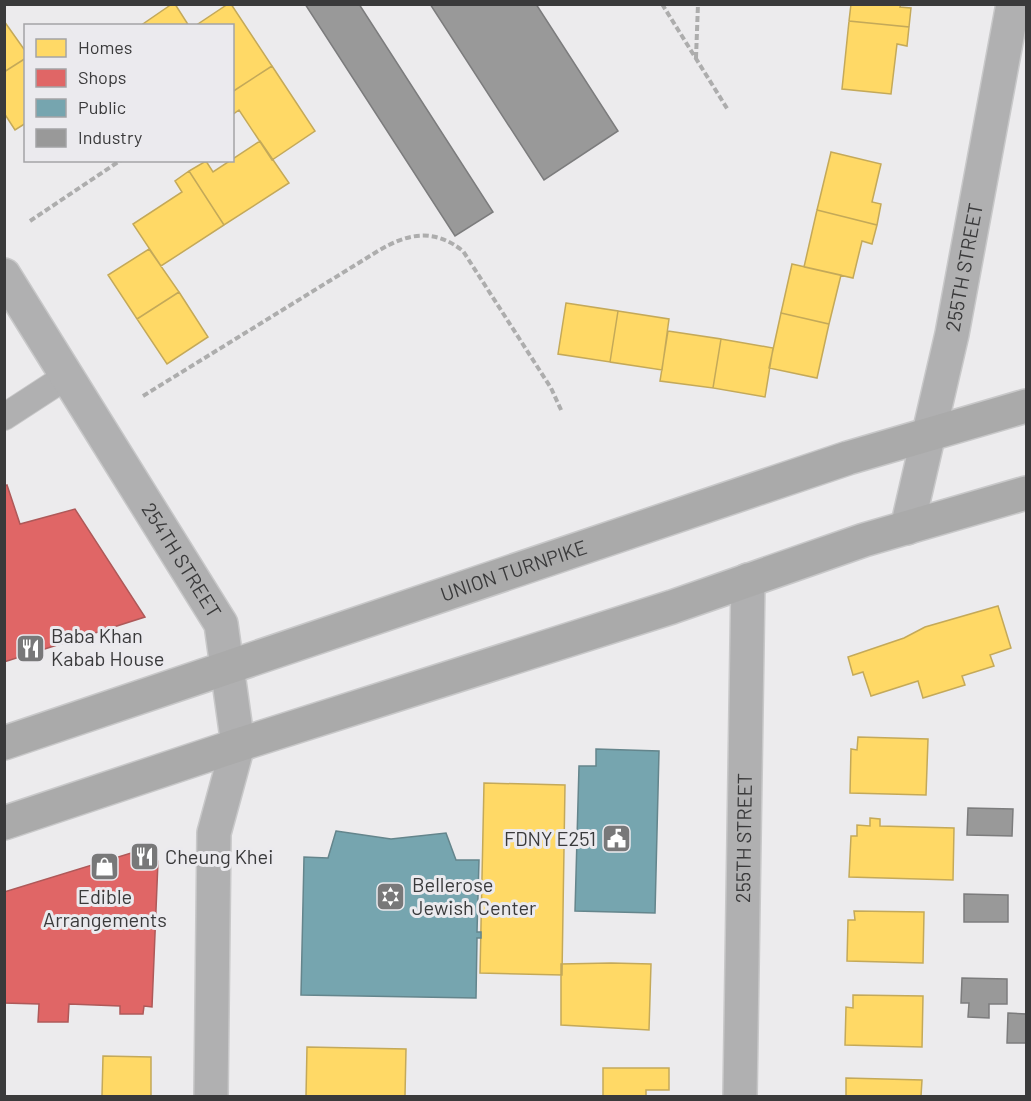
<svg xmlns="http://www.w3.org/2000/svg" width="1031" height="1101" font-family="Barlow,sans-serif">
<rect width="100%" height="100%" fill="#ecebed"/>
<path fill="#ffd966" stroke="#c4a959" stroke-width="1.5" d="M172 4H175L189 26H140Z
M228 4H231L272 66 232 92V26H195Z
M851 4H901L900 7 911 8 909 27 849 21Z
M4 21 26 52V58L4 72Z
M849 21 909 27 907 46 897 44 891 94 842 89Z
M26 58V123L15 130 4 113V72Z
M272 66 315 131 272 160 239 110 232 115V92Z
M260 141 289 183 224 225 189 171 206 161 213 172Z
M831 152 881 164 872 202 881 204 877 225 817 210Z
M189 171 224 225 161 266 133 224 182 192 175 181Z
M817 210 877 225 872 244 862 241 853 278 804 267Z
M149 249 179 292 137 319 108 275Z
M792 264 841 275 829 324 781 313Z
M179 292 208 337 167 364 137 319Z
M566 303 618 311 610 362 558 354Z
M618 311 669 319 662 370 610 362Z
M781 313 829 324 817 378 769 368Z
M668 331 721 339 713 388 660 381Z
M721 339 773 348 765 397 713 388Z
M998 606 1011 648 990 655 994 666 962 676 965 685 923 698 918 681 871 696 863 672 853 675 848 657 904 638 925 627Z
M858 737 928 739 926 795 850 793 851 749 857 750Z
M484 783 565 785 562 975 480 973Z
M870 818 880 819V826L954 828 953 880 849 877 851 836H857V825L870 826Z
M854 911 924 912 923 963 847 961 848 920H855Z
M611 963 651 964 649 1030 561 1025V964Z
M853 995 923 996 922 1047 845 1045 846 1007 853 1008Z
M307 1047 406 1049 405 1096H306Z
M103 1056 151 1057V1096H102Z
M603 1068H669V1090H646V1096H603Z
M846 1078 922 1080 921 1096H846Z"/>
<path fill="#e06666" stroke="#ae5959" stroke-width="1.5" d="M7 485 20 524 75 509 145 617 4 662V486Z
M144 849 158 861 152 1007 144 1006 143 1014H120V1006L69 1004 68 1022H38L39 1004 4 1003V892Z"/>
<path fill="#76a5af" stroke="#64858c" stroke-width="1.5" d="M596 749 659 751 655 913 575 911 579 766H596Z
M336 831 391 839 446 833 456 860H479L477 932H481V938H477L476 998 301 995 304 857 328 858Z"/>
<path fill="#999" stroke="#7c7c7d" stroke-width="1.5" d="M305 4H359L493 212 455 236Z
M430 4H536L618 131 544 180Z
M968 808 1013 809 1012 836 967 835Z
M964 894 1008 895V922H964Z
M962 978 1007 979V1004H989V1018L968 1017 969 1003H961Z
M1008 1013 1026 1014V1043H1007Z"/>
<g fill="none" stroke-linecap="round" stroke-linejoin="round">
<defs>
<path id="service" d="M4 417 67 376"/>
<g id="minor">
<path id="s1" d="M4 275 221 624 238 745 214 833 211 1096"/>
<path id="s2" d="M907 528 952 334 1013 4"/>
<path id="s3" d="M740 1096 748 580"/>
</g>
<g id="primary">
<path id="s4" d="M4 743 848 458 1026 406"/>
<path d="M4 823 238 745 672 607 864 540 1026 493"/>
</g>
</defs>
<use href="#service" stroke="#c8c8c9" stroke-width="28"/>
<use href="#minor" stroke="#c8c8c9" stroke-width="36"/>
<use href="#primary" stroke="#c8c8c9" stroke-width="36"/>
<path stroke="#adadad" stroke-width="4" stroke-dasharray="6 3" stroke-linecap="butt" d="M662 4 728 110
M696 58 698 4
M30 221 121 160
M143 396 378 251C408 233 434 228 463 251L551 388 562 412"/>
<use href="#service" stroke="#b0b0b1" stroke-width="26"/>
<use href="#minor" stroke="#b0b0b1" stroke-width="33"/>
<use href="#primary" stroke="#aaa" stroke-width="33"/>
</g>
<defs>
<symbol id="restaurant-square" viewBox="-11 -11 22 22"><rect x="-9" y="-9" width="18" height="18" rx="4" fill="#787879" stroke="#ebeaee"/><path d="M-5-6h1v4h1v-4h1v4h1v-4h1v5L-1.5 .5V6h-2V.5L-5-1ZM5-6V6H3V1.5H1.5Q1.5-4 5-6Z" fill="#fff"/></symbol>
<symbol id="civic-square" viewBox="-11 -11 22 22"><rect x="-9" y="-9" width="18" height="18" rx="4" fill="#787879" stroke="#ebeaee"/><path d="M-.6-6.5H3V-4.5H.6V-3L4-1V1h2V6H-6V1h2V-1L-.6-3ZM-1.2 2.5V6h2.4V2.5Z" fill="#fff"/></symbol>
<symbol id="shop-square" viewBox="-11 -11 22 22"><rect x="-9" y="-9" width="18" height="18" rx="4" fill="#787879" stroke="#ebeaee"/><path d="M-5-2.5h2.3a2.7 3.5 0 0 1 5.4 0H5L5.5 6h-11ZM-1.5-2.5h3a1.5 2.3 0 0 0-3 0Z" fill="#fff"/></symbol>
<symbol id="synagogue-square" viewBox="-11 -11 22 22"><rect x="-9" y="-9" width="18" height="18" rx="4" fill="#787879" stroke="#ebeaee"/><path d="M0-6.5L5.6 3.2H-5.6ZM0 6.5L5.6-3.2H-5.6Z" fill="#fff"/></symbol>
</defs>
<g fill-rule="evenodd">
<use href="#restaurant-square" x="14" y="632" width="33" height="33"/>
<use href="#civic-square" x="600" y="822" width="33" height="33"/>
<use href="#restaurant-square" x="128" y="840" width="33" height="33"/>
<use href="#shop-square" x="88" y="850" width="33" height="33"/>
<use href="#synagogue-square" x="374" y="880" width="33" height="33"/>
</g>
<g text-anchor="middle" stroke-width="6" stroke-linejoin="round" paint-order="stroke">
<g font-size="20" fill="#3a3a3b" stroke="#ebeaee">
<text dy="7" stroke="none"><textPath href="#s2" startOffset="267">255TH STREET</textPath></text>
<text dy="7" stroke="none"><textPath href="#s1" startOffset="336">254TH STREET</textPath></text>
<text dy="7" stroke="none"><textPath href="#s4" startOffset="538">UNION TURNPIKE</textPath></text>
<text dy="7" stroke="none"><textPath href="#s3" startOffset="258">255TH STREET</textPath></text>
</g>
<g font-size="20" fill="#3a3a3b" stroke="#ebeaee" text-anchor="start">
<text x="51" y="643">Baba Khan<tspan x="51" dy="23">Kabab House</tspan></text>
<text x="596" y="846" text-anchor="end">FDNY E251</text>
<text x="165" y="864">Cheung Khei</text>
<text x="412" y="892">Bellerose<tspan x="412" dy="23">Jewish Center</tspan></text>
<text x="105" y="904" text-anchor="middle">Edible<tspan x="105" dy="23">Arrangements</tspan></text>
</g>
</g>
<rect width="1031" height="1101" fill="none" stroke="#3a3a3b" stroke-width="12"/>
<rect x="24" y="24" width="210" height="138" fill="#ebeaee" stroke="#a4a4a6" stroke-width="1.5"/>
<rect x="36" y="39" width="30" height="18" fill="#ffd966" stroke="#a4a4a6" stroke-width="1.5"/>
<text x="78" y="54" font-size="18" fill="#3a3a3b">Homes</text>
<rect x="36" y="69" width="30" height="18" fill="#e06666" stroke="#a4a4a6" stroke-width="1.5"/>
<text x="78" y="84" font-size="18" fill="#3a3a3b">Shops</text>
<rect x="36" y="99" width="30" height="18" fill="#76a5af" stroke="#a4a4a6" stroke-width="1.5"/>
<text x="78" y="114" font-size="18" fill="#3a3a3b">Public</text>
<rect x="36" y="129" width="30" height="18" fill="#999999" stroke="#a4a4a6" stroke-width="1.5"/>
<text x="78" y="144" font-size="18" fill="#3a3a3b">Industry</text>
</svg>
